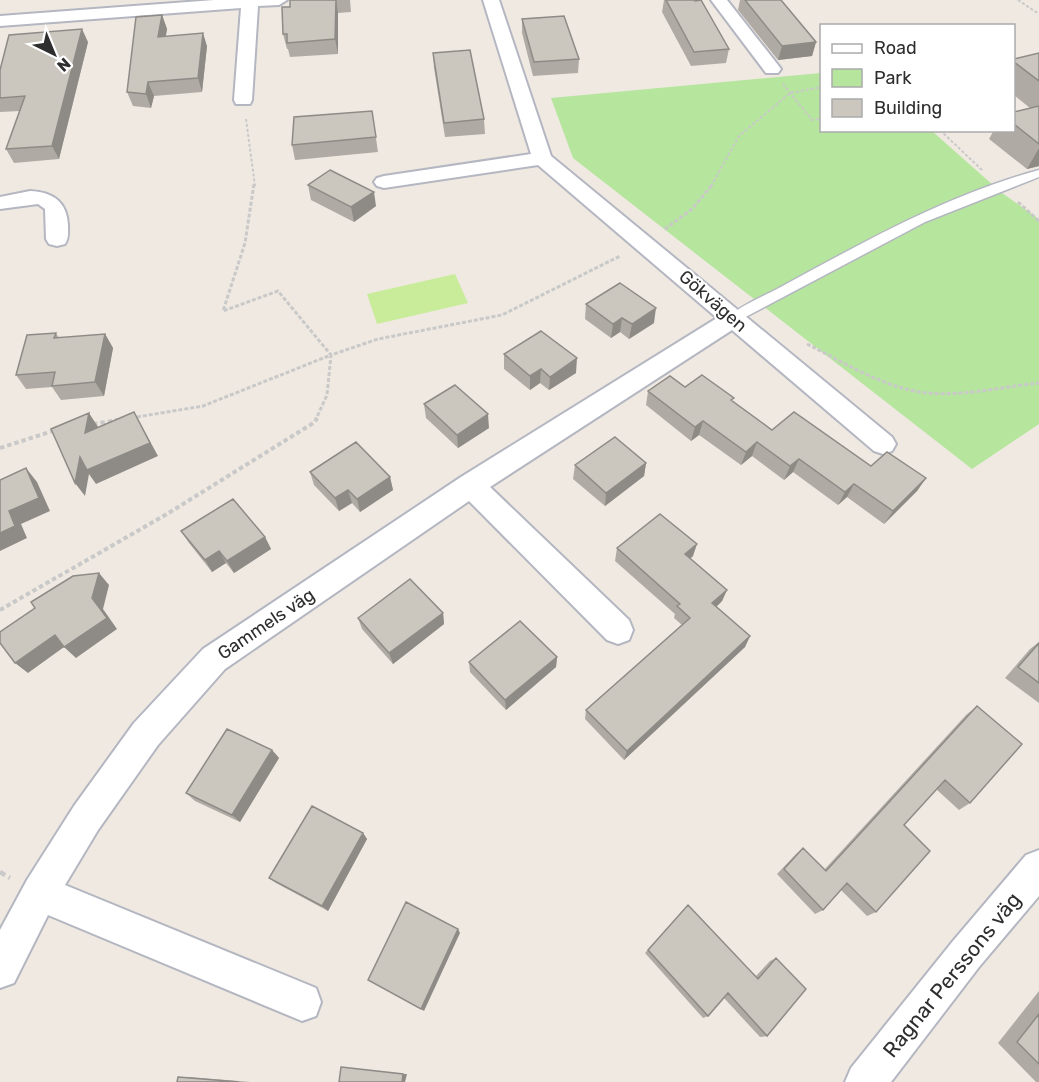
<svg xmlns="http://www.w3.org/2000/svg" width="1039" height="1082" font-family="Rubik,sans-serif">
<rect width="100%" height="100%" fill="#efe9e1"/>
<path fill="#b6e59e" d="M821 73 822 130 932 131 1002 193 1039 219V424L972 469 573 158 551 98Z"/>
<path fill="#c9ec9a" d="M455 274 468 303 377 324 367 294Z"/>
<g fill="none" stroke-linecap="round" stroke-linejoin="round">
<defs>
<path id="service" d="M1039 170V177L925 222 738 321 734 322 728 318C737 307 766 295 779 288 860 244 949 194 1039 170Z"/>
<path id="minor" d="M214 0H287L279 5 258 6 252 100 250 104H236L234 100 241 8 0 26V16Z
M483 0H499L551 156 892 437 896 444 892 451 883 454 874 451 732 330 490 487 629 620 633 630 629 640 618 644 607 640 469 501 225 669 158 745 98 830 65 885 316 988 321 1002 316 1016 302 1021 48 915 14 983 0 988V930L27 880 74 806 134 723 203 649 461 477 717 318 538 165 384 188 377 186 374 182 377 178 384 176 531 154Z
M711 0H727L778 65 781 69 778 73H766Z
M30 191C53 192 67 202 68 225 68 232 69 238 65 244L57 246 49 244 46 239 45 209 38 204 0 209V197Z
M1039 850V896L979 967 891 1082H845L851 1068 953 941 1026 855Z"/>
</defs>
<use href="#service" stroke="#b4b7c1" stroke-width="3"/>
<use href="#minor" stroke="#b4b7c1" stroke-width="4"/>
<path stroke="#c9c9c9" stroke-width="2" stroke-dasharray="3 2" stroke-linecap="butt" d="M1018 0 1039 14
M783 84 812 120 822 119
M246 119 255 186
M940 130 983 171
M711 186 739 136 790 93 822 87"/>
<path stroke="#c9c9c9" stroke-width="3" stroke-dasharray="4 2" stroke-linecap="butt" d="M254 184 245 243 223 311 278 291 331 355 378 339 502 315 620 256
M1018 202 1039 221
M665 229 692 209 713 184
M807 344C841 361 876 383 914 391 954 399 999 387 1039 383
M131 418 203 406 331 355 327 395 316 419"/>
<path stroke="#c9c9c9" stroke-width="4" stroke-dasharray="4.5 3" stroke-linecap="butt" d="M131 418H134
M93 424 118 420
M0 448 56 430
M0 610 167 514 315 422 317 418"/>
<path stroke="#c9c9c9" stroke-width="4.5" stroke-dasharray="6 4" stroke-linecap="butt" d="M0 872 10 878"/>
<use href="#service" fill="#fff" fill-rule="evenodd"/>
<use href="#minor" fill="#fff" fill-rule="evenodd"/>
</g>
<path fill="#afaba4" d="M290 0H350L351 12 338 13V54L290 57 288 49H287L283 34 290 7Z
M664 0H694L729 49 726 63 691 66 662 12Z
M740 0H781L816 42 812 56 778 60 738 10Z
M162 15 167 29 166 36 207 46 202 92 154 96 151 108 133 106 127 92Z
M522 19 579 59 578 73 533 76 522 33Z
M88 42 59 159 14 163 6 149 20 111 0 112V70Z
M433 53 484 119 485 134 445 137 434 68Z
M1039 53V166L1027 169 989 139 994 130H1014V112L1030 108 1014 95V59Z
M372 111 378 152 295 160 292 145Z
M308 185 376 206 354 222 311 200Z
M586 304 654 323 629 339 620 332 611 338 585 319Z
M56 333 59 338 105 334 113 348 104 396 61 400 52 387 26 389 16 375Z
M504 354 576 373 549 390 540 383 530 390 504 369Z
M685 387 733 402 772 430 871 466 926 478 917 491 884 524 847 497 838 505 793 472 784 480 752 456 741 465 699 435 691 441 646 405 648 391Z
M424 404 489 428 458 448 426 418Z
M646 463 644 476 605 506 573 479 575 465Z
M310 472 390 477 393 490 360 512 352 503 339 511 314 485Z
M181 531 265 537 271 549 234 573 226 563 212 572 189 543Z
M617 548 693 556 690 559 727 590 722 601 716 607 750 636 745 647 624 760 585 719 586 710 682 625 674 618 675 614 615 561Z
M443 613 444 624 393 664 362 629 358 618Z
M1039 642V703L1005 678 1030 649Z
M557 657 556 667 506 710 470 672 469 662Z
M977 706 970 803 959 810 936 789 904 825 876 912 867 916 841 890 823 910 815 914 777 874 796 854 803 848 824 870 966 715Z
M272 750 279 758 240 822 195 801 186 793Z
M363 833 367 839 328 911 276 883 269 878Z
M684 909 756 976 770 961 776 958 767 1036 760 1037 724 998 708 1016 703 1018 645 953Z
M1039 991V1082H1036L998 1043Z
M178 1077H189L251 1082H177Z"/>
<path fill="#8e8b86" d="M336 0 338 13V54L335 39Z
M162 15 167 29 163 50 158 37Z
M82 29 88 42 59 159 52 146Z
M203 33 207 46 202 92 198 78Z
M816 42 812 56 778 60 782 46Z
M148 82 154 96 151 108 146 94Z
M1039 148V166L1027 169Z
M374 192 376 206 354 222 351 207Z
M656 308 654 323 629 339 632 324Z
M622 318 620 332 611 338 613 324Z
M105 334 113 348 104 396 95 382Z
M577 358 576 373 549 390 550 377Z
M541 369 540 383 530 390V376Z
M134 412 158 456 96 484 89 474 85 496 75 483 80 457Z
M89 413 98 427 94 447 85 433Z
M488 414 489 428 458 448 457 435Z
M703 421 699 435 691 441 695 427Z
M757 442 752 456 741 465 746 452Z
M799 459 793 472 784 480 790 466Z
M646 463 644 476 605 506 606 493Z
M26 468 37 482 50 511 21 524 27 538 0 551V533Z
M390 477 393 490 360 512 357 499Z
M926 478 917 491 884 524 893 511Z
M854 484 847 497 838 505 845 492Z
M348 490 352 503 339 511 335 498Z
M265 537 271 549 234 573 227 561Z
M697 544 693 556 681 566 685 554Z
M219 551 226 563 212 572 205 560Z
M99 573 109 585 103 609 117 629 76 658 64 647 28 673 15 663 55 635 92 598Z
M727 590 722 601 708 615 712 603Z
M443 613 444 624 393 664 389 653Z
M750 636 745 647 624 760 627 751Z
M557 657 556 667 506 710 505 700Z
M272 750 279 758 240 822 232 815Z
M363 833 367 839 328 911 322 906Z
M458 929 460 933 424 1011 421 1009Z
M403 1074H407L405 1082H402Z"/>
<path fill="#cbc7bf" stroke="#8e8b86" stroke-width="1.5" d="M290 0H336L335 39 287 43V34H283L282 7H290Z
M666 0H694L695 1 701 0 729 49 694 52Z
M745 0H781L816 42 782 46Z
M162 15 158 37 203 33 198 78 148 82 146 94 127 92 136 17Z
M564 16 579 59 534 62 522 19Z
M82 29 52 146 6 149 25 96 0 98V70L9 35Z
M470 50 484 119 444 123 433 53Z
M1039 53V81L1014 62V59Z
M1039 106V144L1014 124V112Z
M372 111 376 137 292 145 294 117Z
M330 170 374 192 351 207 308 185Z
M620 283 656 308 632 324 622 318 613 324 586 304Z
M541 331 577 358 550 377 541 369 530 376 504 354Z
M56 333 54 338 105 334 95 382 52 386 55 372 16 375 27 335Z
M702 375 734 398 731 400 772 430 794 412 871 466 887 452 926 478 893 511 854 484 845 492 799 459 790 466 757 442 746 452 703 421 695 427 648 391 670 376 685 387Z
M455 385 488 414 457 435 424 404Z
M134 412 150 443 87 470 80 457 75 483 51 429 89 413 85 433Z
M615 437 646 463 606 493 575 465Z
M356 442 390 477 357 499 348 490 335 498 310 472Z
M26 468 39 498 9 511 15 526 0 533V480Z
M233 499 265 537 227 561 219 551 205 560 181 531Z
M660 514 697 544 685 554 727 590 712 603 750 636 627 751 586 710 690 618 677 606 680 604 617 548Z
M99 573 92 598 107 618 64 647 55 635 15 663 0 643V632L35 608 31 602 73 576Z
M410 579 443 613 389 653 358 618Z
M520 621 557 657 505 700 469 662Z
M1039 643V683L1018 667Z
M977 706 1022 744 970 803 945 780 904 825 930 851 876 912 847 883 823 910 784 869 803 848 826 871Z
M227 729 272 750 232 815 186 793Z
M312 806 363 833 322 906 269 878Z
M406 902 458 929 421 1009 368 980Z
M688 905 758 979 776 958 806 989 767 1036 728 993 708 1016 648 950Z
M1039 1014V1064L1017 1042Z
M341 1067 403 1074 402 1082H339Z
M178 1077 239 1082H177Z"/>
<g text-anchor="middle" stroke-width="4.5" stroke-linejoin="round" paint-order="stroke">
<g font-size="18" fill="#2e2e2e" stroke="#fff">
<text transform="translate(713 301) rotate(41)" y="6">Gökvägen</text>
<text transform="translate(266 624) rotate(-34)" y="6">Gammels väg</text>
</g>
<g font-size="21" fill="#2e2e2e" stroke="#fff">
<text transform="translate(952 975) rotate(-51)" y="7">Ragnar Perssons väg</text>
</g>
</g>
<rect x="820" y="24" width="195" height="108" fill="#ffffff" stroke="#ababab" stroke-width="1.5"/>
<rect x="832" y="44" width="30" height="9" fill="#ffffff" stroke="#ababab" stroke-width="1.5"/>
<text x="874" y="54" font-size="18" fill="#2e2e2e">Road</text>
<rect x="832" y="69" width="30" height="18" fill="#b6e59e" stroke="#ababab" stroke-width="1.5"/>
<text x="874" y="84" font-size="18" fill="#2e2e2e">Park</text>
<rect x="832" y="99" width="30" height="18" fill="#cbc7bf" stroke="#ababab" stroke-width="1.5"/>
<text x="874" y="114" font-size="18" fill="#2e2e2e">Building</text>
<g transform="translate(54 54) rotate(137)" stroke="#ffffff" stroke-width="4.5" paint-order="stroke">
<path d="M0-4.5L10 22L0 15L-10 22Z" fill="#2e2e2e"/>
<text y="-9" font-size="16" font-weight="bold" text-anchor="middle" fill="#2e2e2e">N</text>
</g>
</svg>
